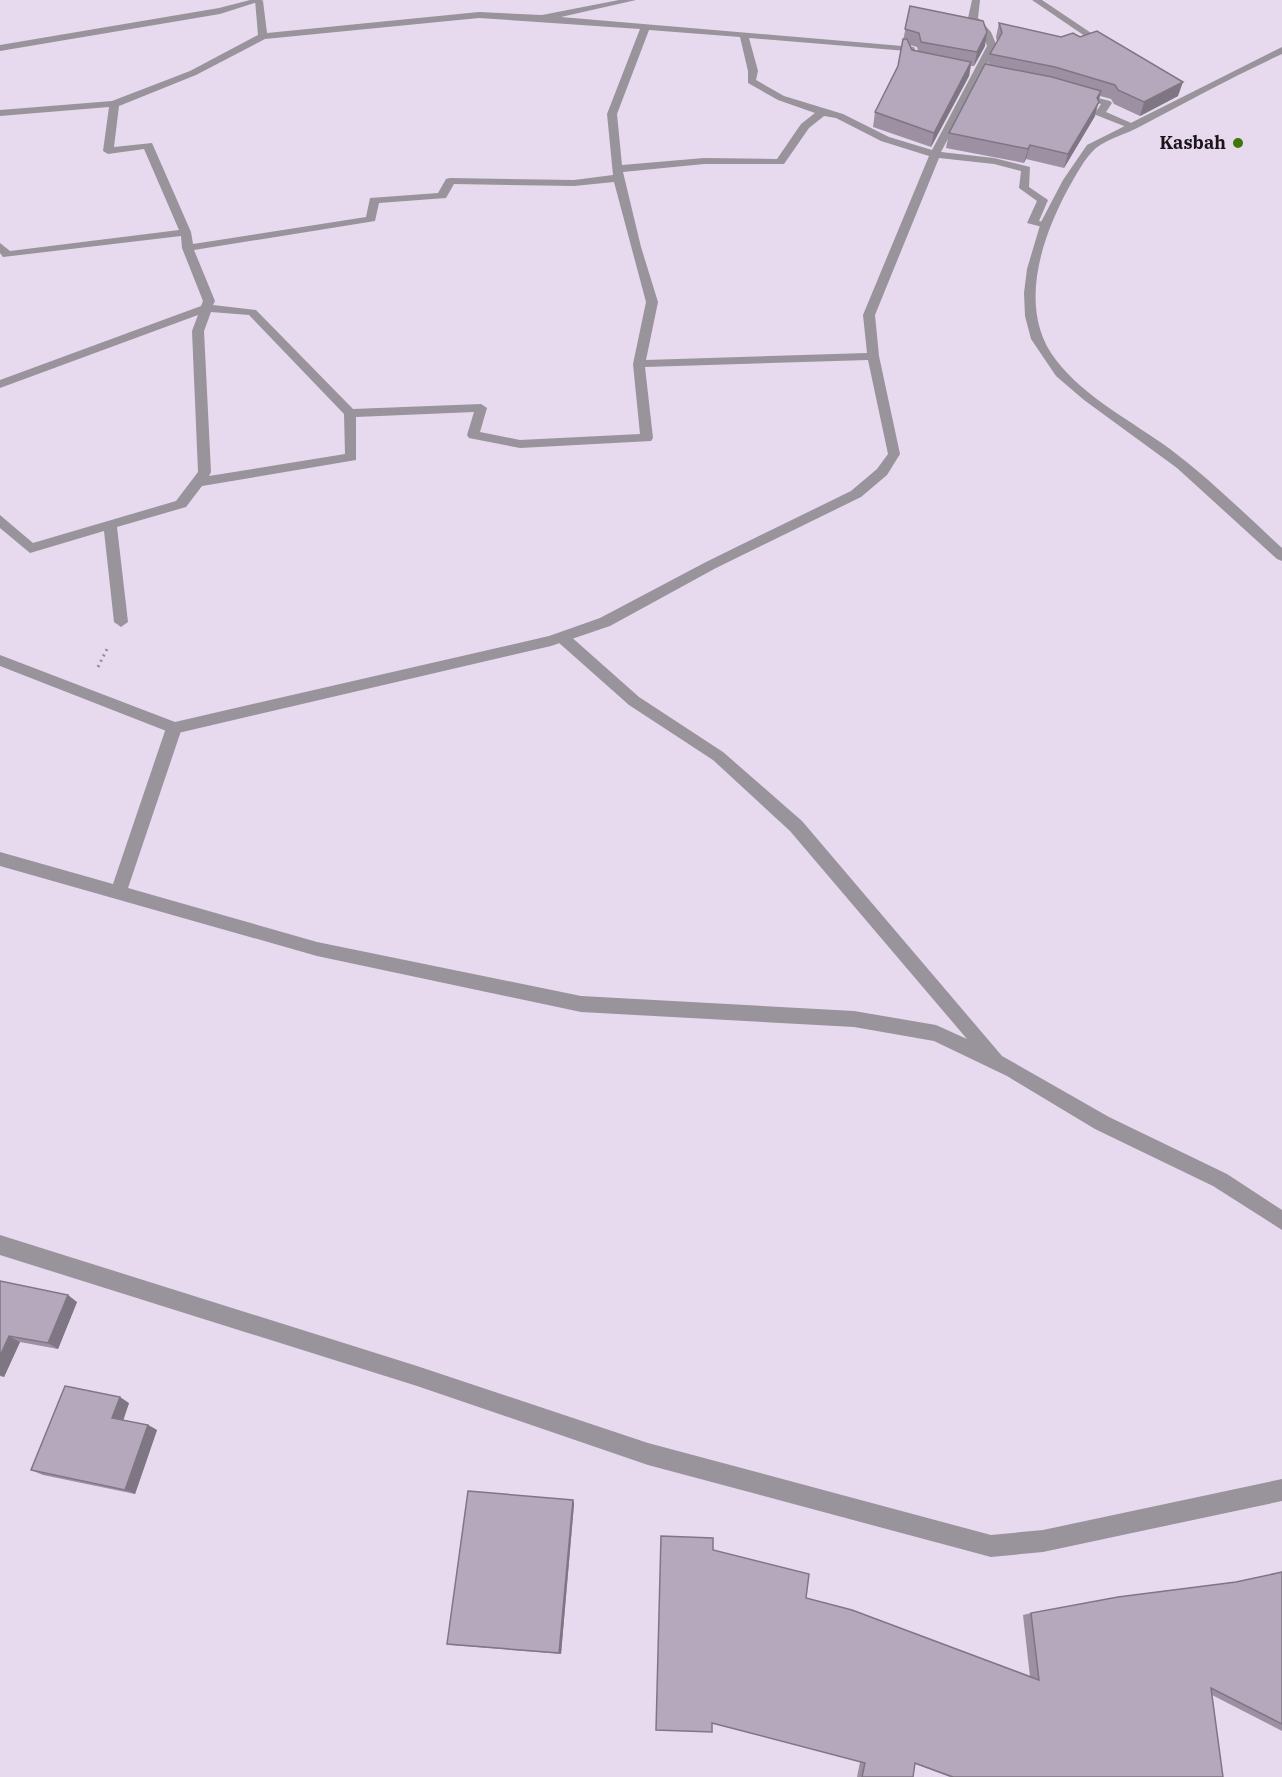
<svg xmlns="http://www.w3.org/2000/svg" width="1282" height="1777" font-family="'IBM Plex Serif',serif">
<rect width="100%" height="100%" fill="#e7d9ee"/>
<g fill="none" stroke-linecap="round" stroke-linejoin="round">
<path stroke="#978c9c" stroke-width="3" stroke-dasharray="2 4" stroke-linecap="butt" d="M98 667 108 647"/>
<path fill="#99939c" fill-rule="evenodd" d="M619 0H636L561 17 914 47 920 60 915 63 910 60 907 51 749 38 758 71 756 80 784 96 843 114 889 137 932 150 987 46 982 33 968 18 972 0H980L978 18 991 32 997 46 941 152 994 158 1030 167 1029 187 1048 200 1039 221 1051 225 1046 228 1027 223 1037 201 1019 188 1021 171 994 164 939 158 875 315 879 356 900 454 887 475 861 497 716 568 610 626 551 646 174 734 0 666V655L175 722 549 636 600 618 706 562 851 491 877 469 888 454 868 360 645 367 653 438 651 441 520 448 469 438 467 435 474 412 356 417V460L202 486 186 507 117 527 128 622 121 627 114 622 104 531 30 553 0 528V515L33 543 176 501 198 472 192 331 198 315 0 388V380L201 306 203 301 182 248 181 236 3 257 0 253V243L10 251 179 230 144 149 108 154 103 151 109 107 0 116V110L112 101 190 71 258 35 255 0 263 1 267 33 479 12 542 15ZM479 18 640 29 607 114 613 175 574 180 450 178 446 179 438 193 370 198 366 217 193 244 191 232 152 143 114 147 119 106 196 75 265 39ZM649 30 740 37 748 71V83L778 100 815 113 801 124 777 159 704 158 622 165 617 114ZM824 116 836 118 881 141 929 156 863 315 867 353 646 360 658 302 641 247 623 172 704 164H784L809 128ZM614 182 646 302 633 364 640 434 520 440 480 432 487 408 481 404 353 409 256 310 213 305 215 301 194 250 375 221 379 203 446 198 454 184 574 186ZM211 312 249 315 344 414 345 454 209 476 211 472 204 331Z
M1032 0H1042L1109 45 1101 47Z
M1075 92 1110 101 1112 103 1106 112 1138 126 1129 128 1096 115 1095 113 1101 104 1075 96Z"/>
<path fill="#99939c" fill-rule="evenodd" d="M250 0H264L220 14 0 51V45L219 8Z
M1282 47V54C1234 76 1188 101 1141 126 1127 134 1109 138 1096 148 1084 159 1076 175 1068 189 1041 239 1017 310 1056 360 1085 398 1132 421 1170 449 1210 479 1245 514 1282 548V561L1277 559 1177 468 1084 400 1056 376 1031 339 1025 316 1024 293 1027 269 1041 222 1063 180 1087 145Z
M563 633 568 634 639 697 723 752 802 821 1002 1056 1109 1117 1227 1174 1282 1210V1230L1213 1186 1095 1129 1007 1076 934 1041 854 1027 581 1012 317 956 0 866V852L113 884 166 728 174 722 182 728 128 888 317 942 581 996 854 1011 936 1025 967 1039 790 831 713 760 629 705 558 642 556 638 558 634Z
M0 1235 417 1366 648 1443 991 1535 1043 1530 1282 1479V1501L1043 1552 991 1557 648 1465 417 1386 0 1255Z"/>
</g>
<path fill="#9c90a2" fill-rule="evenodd" d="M910 6 985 46 974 66H971L969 76 931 147 873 127 875 112 898 66ZM910 45 917 47 918 51 912 50Z
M999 23 1178 96 1140 116 1114 104 1111 99 1100 96 1095 116 1064 168 1026 159 1024 163 946 148 949 133 988 65 990 54 997 42 996 37Z
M0 1281 77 1302 58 1349 20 1342 4 1377 0 1376Z
M129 1403 123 1420 148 1425 157 1430 135 1494 43 1475 31 1470Z
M573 1500 574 1504 561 1654 451 1645 447 1644Z
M713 1550 806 1598 1030 1677 1023 1615 1031 1613 1235 1582 1282 1572V1731L1212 1695 1223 1777H950L915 1764 913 1777H857L860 1762Z"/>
<path fill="#7f7684" d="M987 32 985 46 974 66 977 52Z
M971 62 969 76 931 147 934 133Z
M1183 82 1178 96 1140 116 1144 102Z
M1101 91 1095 116 1064 168 1068 154 1097 98Z
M1030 145 1026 159 1024 163 1028 149Z
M68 1295 77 1302 58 1349 48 1343Z
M9 1336 20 1342 4 1377 0 1375V1356Z
M120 1397 129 1403 122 1424 112 1418Z
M148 1425 157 1430 135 1494 125 1490Z
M573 1500 574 1504 561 1654 559 1653Z"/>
<path fill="#b5a8bc" stroke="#7f7684" stroke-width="1.5" d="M910 6 983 21 987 32 977 52 921 42 919 33 905 29Z
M999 23 1061 37 1073 33 1080 37 1097 31 1183 82 1144 102 1118 90 1115 85 1055 67 990 54 1002 33Z
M903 39H907L912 50 971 62 934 133 875 112 898 66Z
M985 64 1052 77 1101 91 1097 98 1099 102 1068 154 1030 145 1028 149 949 133Z
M0 1281 68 1295 48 1343 9 1336 0 1356Z
M65 1386 120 1397 112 1418 148 1425 125 1490 31 1470Z
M468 1491 573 1500 559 1653 447 1644Z
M661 1536 713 1538V1550L809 1574 806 1598 852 1610 1039 1680 1031 1613 1118 1597 1236 1582 1282 1572V1724L1211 1688 1223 1777H953L915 1763 913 1777H862L865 1763 712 1723V1732L656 1730Z"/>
<circle fill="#407606" stroke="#e7d9ee" stroke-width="2" cx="1238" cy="143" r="6"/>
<g text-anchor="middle" stroke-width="4.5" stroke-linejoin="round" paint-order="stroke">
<g font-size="18" font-weight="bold" fill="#1a151c" stroke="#e7d9ee" text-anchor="end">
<text x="1226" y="149">Kasbah</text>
</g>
</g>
</svg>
